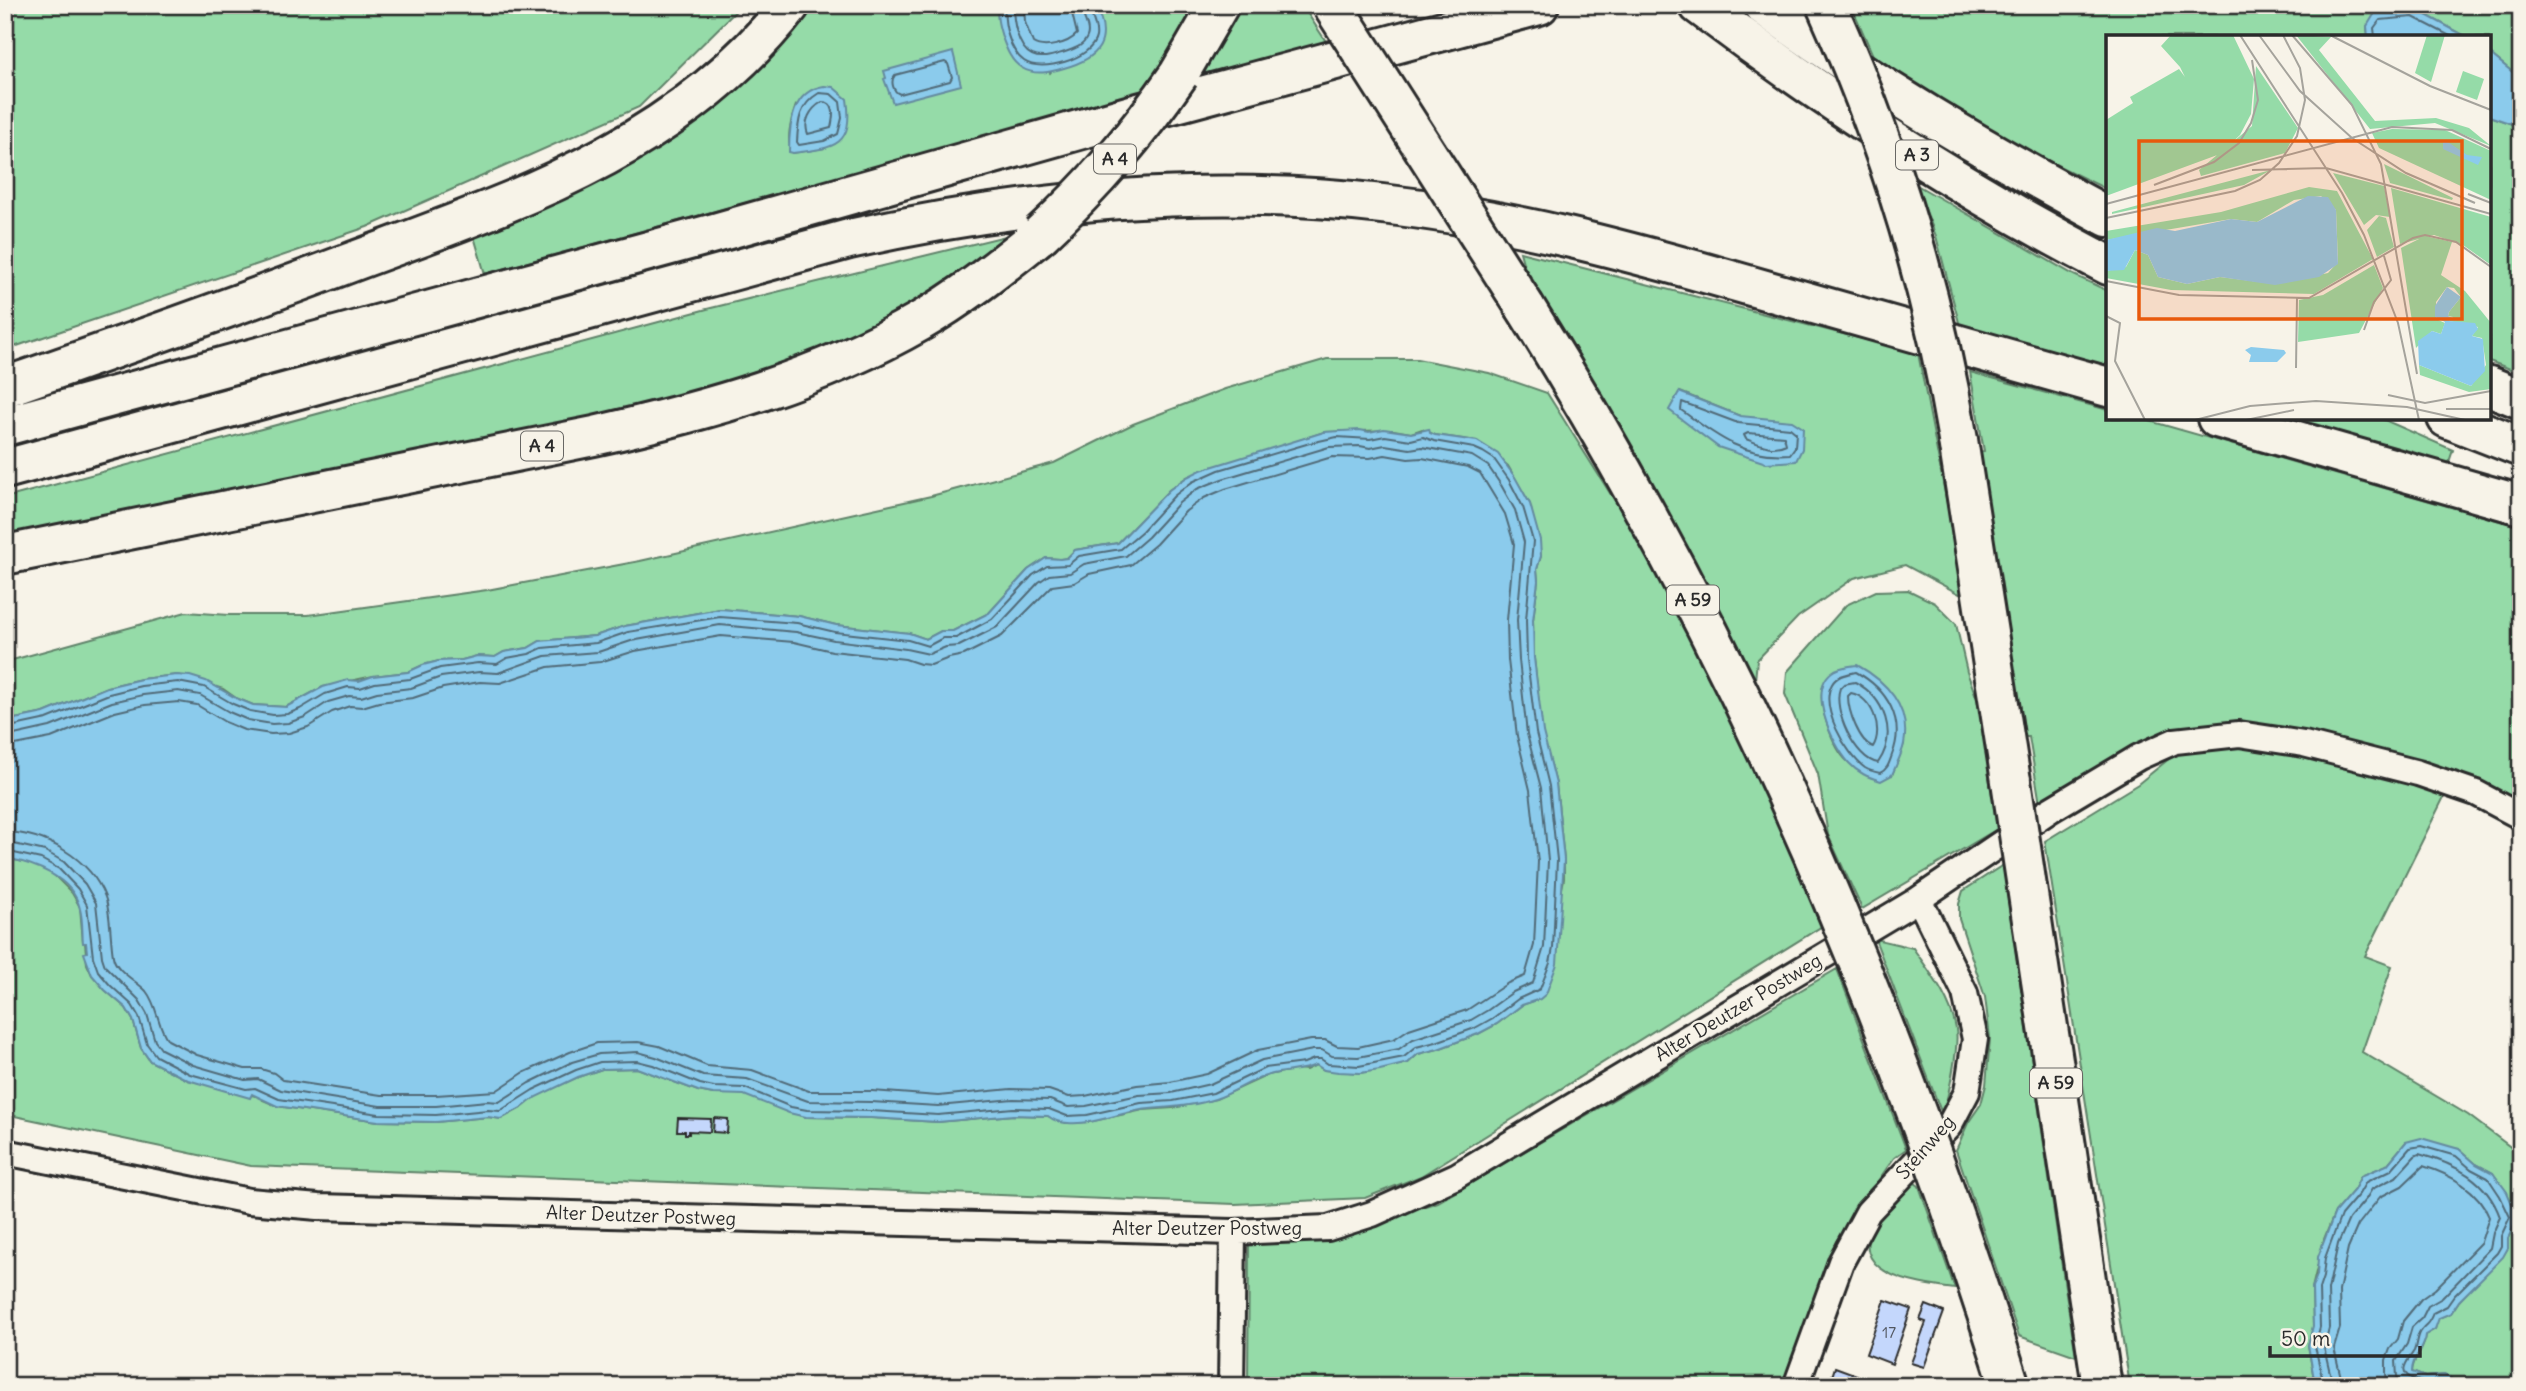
<svg xmlns="http://www.w3.org/2000/svg" width="2526" height="1391" font-family="Delius,sans-serif">
<rect width="100%" height="100%" fill="#f7f3e8"/>
<filter id="ink" filterUnits="userSpaceOnUse"><feTurbulence type="fractalNoise" baseFrequency=".0143" numOctaves="2"/><feDisplacementMap in="SourceGraphic" scale="14" xChannelSelector="R" yChannelSelector="G"/><feConvolveMatrix kernelMatrix="1 2 1 2 8 2 1 2 1" color-interpolation-filters="sRGB"/></filter>
<g filter="url(#ink)">
<path fill="#95dba8" stroke="#60836a" stroke-width="2" fill-rule="evenodd" d="M5 5H742L639 107 367 227 5 350Z
M812 5H999L997 9 1050 73 1099 13 1095 5H1194L1180 33 1143 94 485 274 473 233 770 56ZM796 105 825 148 793 153C785 142 791 118 796 105Z
M1240 5H1302L1327 43 1198 78Z
M1851 5H2521V79L2489 53V37H2467L2415 9 2367 26 2368 37H2108V190L2024 149 1874 58Z
M2489 116 2521 127V373L2489 361Z
M1915 184 2074 275 2108 291V371L1961 330 1936 236Z
M1034 229 948 287 824 348 664 402 499 438 5 536V498L707 309Z
M1520 252 1918 353 1965 597 1905 565 1854 578 1798 617 1757 660 1755 680 1749 682 1528 281ZM1680 392 1740 416 1670 410Z
M1327 359H1417L1489 373 1547 393 1625 517 1721 690 1827 923 1421 1176 1365 1198 1235 1204 251 1166 5 1114V858L38 865 54 875 72 893 80 907 83 942 85 943 87 964 92 975 105 990 126 1008 133 1020 141 1048 150 1061 188 1080 264 1098 263 1100 277 1106 378 1121 436 1122 488 1117 501 1119 523 1107 536 1096 578 1077 602 1069 637 1068 698 1091 713 1094H744L806 1117 871 1118 938 1122 1013 1115 1048 1116 1066 1123 1089 1122 1143 1110 1173 1108 1216 1099 1268 1075 1298 1069 1306 1070 1316 1065 1324 1070 1360 1073 1408 1063 1418 1054 1438 1049 1478 1034 1497 1024 1522 1005 1539 999 1564 879V860L1556 784 1542 732 1534 658 1533 620 1538 581 1537 569 1541 556 1530 504 1508 466 1477 441 1435 435 1422 429 1411 433 1394 430 1324 432 1187 477 1169 490 1118 543 1075 550 1067 558 1060 559 1046 558 1028 570 989 613 953 631H941L926 639 909 633 836 625 799 616 720 609 625 626 595 636 540 641 528 648 504 652 495 657 477 656 462 660 439 661 423 665 408 672 373 676 323 687 286 707 253 705 236 698 223 689 177 675 141 679 107 687 44 713 5 721V662L186 612 229 615H308L487 590 640 561 931 496 1054 463 1133 424 1225 389Z
M1970 372 2108 410V418H2139L2521 527V805L2239 725 2040 804 2029 737H2024L1978 452 1984 451Z
M2281 418H2380L2453 450 2448 465Z
M1908 590 1935 603 1956 624 1967 672 1983 715 1988 769 1997 829 1862 909 1828 835 1818 774 1785 694 1787 672 1846 605 1876 591ZM1835 671 1904 744 1892 775C1879 771 1861 770 1850 763 1835 754 1820 710 1822 694 1823 684 1828 678 1835 671Z
M2237 745 2301 753 2446 793 2365 956 2392 966 2362 1052 2468 1115 2521 1155V1386H2450L2452 1384 2444 1375 2425 1377 2412 1372C2412 1359 2424 1349 2425 1335L2435 1329 2438 1318 2451 1313 2459 1301 2508 1248V1238L2518 1218 2493 1173 2476 1164 2459 1149 2406 1142 2387 1165 2361 1176 2354 1190 2335 1212 2324 1239 2312 1288 2313 1327 2308 1345 2314 1379 2319 1386H2130L2045 841 2138 784 2181 749Z
M2003 865 2065 1287 2076 1356 2019 1336 1956 1150 1968 1123 1981 1104 1986 1085 1990 1038 1985 997 1959 919V904L1963 891Z
M1875 939 1913 948C1929 971 1951 999 1956 1029 1959 1047 1949 1096 1942 1114Z
M1837 969 1906 1149 1894 1158 1836 1241 1782 1386H1248L1249 1243 1330 1235 1438 1202Z
M1910 1182 1915 1183 1919 1186 1955 1289C1917 1284 1841 1275 1877 1218 1885 1205 1899 1194 1910 1182Z"/>
<path fill="#8bcbec" stroke="#658b9f" stroke-width="2" d="M999 5H1095C1113 41 1100 58 1064 68 1051 72 1035 76 1022 68 1011 62 1006 48 1002 37 999 27 995 14 999 5Z
M2415 9 2467 37H2368L2367 26 2375 13Z
M953 52 961 85 893 103 884 79 886 78 884 71Z
M2489 53 2521 79V127L2489 116Z
M824 86 833 87 847 99C854 147 834 148 793 153L789 152C789 125 792 91 824 86Z
M1679 392 1740 416 1792 421 1803 428 1802 449 1796 461 1766 463 1718 447 1669 410Z
M1384 429 1411 433 1429 429 1430 433 1435 435 1477 441 1498 454 1515 477 1530 504 1540 540 1541 556 1537 569 1538 581 1533 620 1534 658 1543 732 1556 784 1564 860 1557 964 1546 994 1540 999 1522 1005 1497 1024 1478 1034 1438 1049 1418 1054 1408 1063 1380 1070 1360 1073 1338 1072 1324 1070 1316 1065C1301 1072 1285 1070 1269 1075 1250 1080 1234 1093 1215 1099 1191 1107 1166 1107 1141 1110 1117 1114 1092 1125 1068 1123 1061 1123 1053 1120 1048 1116L1013 1115 938 1122 871 1118 806 1117 789 1113 744 1095 713 1094 698 1091 637 1068 602 1069 578 1077 536 1097 523 1107 501 1119 488 1117 436 1122 378 1121 277 1106 252 1094 250 1098 188 1080 150 1061 141 1048 133 1020 126 1008 105 990 92 975 84 953 87 952 86 943H83C82 932 83 920 80 909 73 877 33 863 5 858V721L44 713 107 687 141 679 177 675 190 676 206 681 236 698 253 705 286 707 323 687 348 680 359 681 373 676 408 672 423 665 439 661 462 660 477 656 495 657 504 652 528 648 540 641 595 636 625 626 720 609 799 616 836 625 909 633 926 639 941 631H953L989 613 1028 570 1046 558 1060 559 1067 558 1075 550 1118 543 1169 490 1187 477 1201 470 1324 432 1360 430 1369 432Z
M1857 665C1886 681 1911 707 1904 744 1902 754 1896 765 1892 775L1881 781C1868 777 1858 773 1849 763 1832 744 1805 687 1835 670 1841 667 1850 666 1857 665Z
M2421 1138 2459 1149 2476 1164 2493 1173 2507 1192 2518 1218 2508 1238V1248L2503 1257 2459 1301 2451 1313 2439 1318 2435 1329 2425 1335C2424 1349 2411 1359 2412 1372L2425 1377 2444 1375 2451 1378 2452 1384 2319 1386 2314 1379 2308 1345 2313 1326 2312 1288 2317 1275 2318 1257 2335 1212 2354 1190 2361 1176 2387 1165 2406 1142Z"/>
<g fill="none" stroke-linecap="round" stroke-linejoin="round">
<path stroke="#516b78" stroke-width="2" d="M1005 5C1003 22 1009 51 1024 61 1041 73 1092 59 1096 37 1098 26 1090 16 1089 5
M1013 5C1013 20 1017 48 1032 55 1043 60 1054 55 1065 52 1073 49 1083 47 1087 37 1091 27 1081 15 1080 5
M1024 5 1025 22 1033 43C1044 50 1068 44 1077 34L1070 5
M2375 37 2374 28 2380 20 2413 17 2452 37
M945 62 948 64 952 77 950 81 900 94C893 92 890 81 895 75Z
M819 93 831 94 840 102 842 118 838 134 824 141 799 145 797 142C798 121 799 105 819 93Z
M822 102C837 102 833 118 831 128L808 134C803 122 810 109 822 102Z
M1682 402 1738 423 1790 428 1796 433 1795 447 1790 454C1744 458 1716 436 1681 410Z
M1748 433 1784 436 1786 444C1773 451 1759 444 1746 439L1744 435Z
M1856 672C1887 689 1906 720 1892 755 1889 763 1888 769 1880 773 1875 772 1870 771 1865 768 1846 754 1819 707 1832 684 1837 675 1847 674 1856 672Z
M1855 682C1885 698 1898 734 1878 763 1855 759 1832 710 1840 688L1844 684Z
M1851 693C1872 697 1884 729 1873 747 1859 742 1848 711 1848 696Z
M5 728 47 719 109 694 141 686 178 682 204 687 233 704 250 711 273 715 287 714 300 709 325 694 348 687 360 688 375 683 410 679 440 668 478 663 497 664 507 658 529 654 542 648 596 643 628 632 720 617 797 623 835 632 908 640 928 646 943 638H956L992 619 1033 575 1047 566 1068 565 1079 556 1121 549 1142 531 1174 496 1192 482 1219 470 1310 443 1337 437 1370 439 1385 436 1411 440 1423 437 1434 441 1474 448 1483 452 1494 459 1509 480 1523 507 1533 541 1526 620 1527 659 1536 733 1549 786 1557 860 1553 948 1550 963 1540 989 1518 999 1493 1018 1475 1028 1436 1042 1416 1047 1404 1057 1359 1066 1328 1064 1321 1059H1314L1304 1063 1265 1068 1213 1093 1173 1101 1141 1103 1087 1115 1067 1116 1049 1109 1013 1108 938 1115 871 1111 807 1110 791 1107 745 1088 714 1087 700 1084 653 1065 637 1061 600 1062 576 1070 533 1090 500 1111 488 1110 436 1115 379 1114 279 1099 255 1088 246 1089 190 1074 156 1056 147 1044 139 1017 132 1005 110 985 98 971 93 957 87 905 78 889 59 869 41 859 5 851
M5 737 50 727 112 702 143 695 178 691 200 695 229 712 248 720 272 724 288 723 305 717 328 702 349 696 361 697 377 692 411 688 441 677 479 672 498 673 545 656 598 652 631 641 720 625 796 632 834 640 906 649 929 654 946 647 959 646 997 627 1039 582 1049 575 1070 573 1084 564 1126 556 1148 537 1179 503 1197 489 1222 479 1329 447 1360 446 1370 448 1385 445 1410 449 1422 447 1472 456 1488 466 1501 485 1515 510 1524 542 1517 620 1519 660 1527 734 1541 788 1548 861 1544 947 1533 983 1513 992 1488 1010 1471 1020 1413 1039 1399 1049 1358 1057 1332 1056 1322 1050H1313L1262 1060 1210 1084 1171 1093 1139 1095 1086 1106 1068 1107 1050 1100 1013 1099 938 1106 871 1102 808 1101 747 1079 703 1076 656 1057 638 1052 599 1054 572 1062 529 1083 499 1102 487 1101 436 1106H380L281 1090 258 1079 245 1080 193 1065 161 1049 155 1041 147 1014 139 1000 105 966 102 957 96 903 85 884 64 862 45 851 5 842
M5 747 51 738 115 712 145 705 179 702 197 705 225 722 244 730 271 734 289 733 308 727 332 712 350 706 362 707 379 702 413 698 443 688 480 682 500 683 548 667 600 662 635 651 721 636 794 642 832 651 905 659 920 664 931 665 949 658 964 655 1002 636 1052 586 1074 583 1089 574 1131 565 1156 544 1186 511 1204 498 1225 489 1332 457 1370 458 1385 455 1408 459 1422 458 1468 467 1480 473 1505 514 1514 544 1507 620 1508 660 1517 736 1530 790 1538 862 1534 945 1525 976 1508 983 1467 1010 1409 1029 1394 1039 1358 1047 1337 1046 1325 1040H1311L1258 1050 1207 1074 1170 1082 1137 1085 1085 1096 1069 1097 1049 1090 1011 1089 938 1096 872 1091H809L752 1070 707 1066 659 1046 638 1042 597 1043 570 1052 523 1073 496 1091 436 1095H381L283 1080 274 1073 261 1069H245L197 1055 168 1040C157 1026 158 1006 146 991 137 981 115 971 113 956 110 939 111 913 105 897 90 858 45 833 5 832
M2324 1386 2315 1346 2320 1327 2319 1289 2323 1277 2325 1258 2341 1215 2359 1194 2366 1182 2391 1170 2410 1148 2421 1146 2456 1156 2471 1169 2488 1178 2500 1196 2510 1217 2501 1236V1246L2497 1253 2454 1296 2447 1306 2433 1313C2428 1326 2428 1321 2421 1330 2416 1335 2417 1344 2414 1351 2406 1363 2396 1373 2416 1380 2425 1383 2432 1385 2442 1383L2445 1386
M2333 1386 2324 1347 2329 1328 2328 1290 2338 1244 2349 1219 2366 1199 2372 1189 2396 1177 2415 1156 2419 1154C2456 1164 2487 1180 2500 1217L2493 1233 2490 1248 2442 1298 2428 1306 2422 1318 2412 1327 2407 1344 2396 1361 2397 1377 2405 1386
M2343 1386 2334 1348 2340 1328 2339 1291 2348 1248 2358 1225 2380 1197 2402 1186 2423 1166C2450 1174 2479 1190 2489 1217L2481 1242 2435 1289 2421 1299 2403 1321 2398 1339 2390 1349 2386 1360V1375L2390 1386"/>
</g>
<path fill="#c4d7fc" stroke="#2b2b2b" stroke-width="2" d="M678 1118 711 1119 710 1132 689 1131V1134H685V1131H677Z
M714 1118 728 1119 727 1133 713 1132Z
M1885 1300 1911 1309 1892 1364 1866 1354Z
M1926 1305 1944 1312 1924 1367 1911 1363 1926 1322 1920 1320Z
M1835 1367 1857 1375 1853 1386H1829Z"/>
<g fill="none" stroke-linecap="round" stroke-linejoin="round">
<defs>
<path id="minor" d="M5 1152 249 1201 318 1207 1233 1232 1328 1228 1372 1214 1456 1176 1919 899 2050 810 2139 757 2175 741 2239 734 2304 744 2418 773 2476 793 2521 817
M1231 1386 1233 1232
M1796 1386 1841 1262 1868 1212 1949 1126 1967 1092 1975 1039 1965 993 1919 899"/>
<path id="motorway" d="M1699 5C1828 102 1965 191 2108 265
M1763 5C1872 85 1989 153 2108 217
M1179 74 1219 5
M1525 307C1645 499 1748 697 1835 906
M2489 386 2521 399
M5 387C120 347 235 306 349 263 512 202 679 148 790 5
M2217 418 2521 505
M2447 418 2521 447
M5 426 711 234 1135 114 1539 5
M1958 440 2011 781
M5 469 849 239C1024 200 1203 184 1382 204 1515 219 1644 255 1772 292 1884 323 1996 355 2108 387
M5 555 594 436C706 411 820 379 919 322 963 297 1001 266 1040 235"/>
</defs>
<use href="#minor" stroke="#2b2b2b" stroke-width="30"/>
<use href="#motorway" stroke="#2b2b2b" stroke-width="44"/>
<use href="#minor" stroke="#f7f3e8" stroke-width="24"/>
<use href="#motorway" stroke="#f7f3e8" stroke-width="38"/>
<defs>
<path id="motorway-bridge" d="M1332 5 1525 307
M1826 5C1889 145 1933 289 1958 440
M1040 235C1095 184 1137 135 1179 74
M2011 781 2102 1386
M1835 906C1901 1063 1959 1223 2010 1386"/>
</defs>
<use href="#motorway-bridge" stroke="#2b2b2b" stroke-width="44" stroke-linecap="butt"/>
<use href="#motorway-bridge" stroke="#f7f3e8" stroke-width="38"/>
</g>
</g>
<g text-anchor="middle" stroke-width="5" stroke-linejoin="round" paint-order="stroke">
<g font-size="16" fill="#51565f">
<text x="1889" y="1338">17</text>
</g>
<g fill="#f7f3e8" stroke="#686764" stroke-width="2">
<rect x="1896" y="140.5" width="42" height="29" rx="5"/>
<rect x="1094" y="144.5" width="42" height="29" rx="5"/>
<rect x="521" y="431.5" width="42" height="29" rx="5"/>
<rect x="1667" y="585.5" width="52" height="29" rx="5"/>
<rect x="2030" y="1068.5" width="52" height="29" rx="5"/>
</g>
<g font-size="18" font-weight="bold" fill="#2b2b2b">
<text x="1917" y="161">A 3</text>
<text x="1115" y="165">A 4</text>
<text x="542" y="452">A 4</text>
<text x="1693" y="606">A 59</text>
<text x="2056" y="1089">A 59</text>
</g>
<g font-size="19" fill="#2b2b2b" stroke="#f7f3e8">
<text transform="translate(1738 1007) rotate(-31)" y="7">Alter Deutzer Postweg</text>
<text transform="translate(1925 1147) rotate(-49)" y="7">Steinweg</text>
<text transform="translate(641 1215) rotate(2)" y="7">Alter Deutzer Postweg</text>
<text x="1207" y="1235">Alter Deutzer Postweg</text>
</g>
</g>
<g transform="translate(2106 35)">
<rect width="385" height="385" fill="#f7f3e8"/>
<path d="M65 0H127L148 44 145 79 134 100 114 119 0 161V85L27 68 24 62 73 34 79 42 74 32 55 11ZM190 0 225 2 213 15 269 86 330 83 363 93 385 111 329 88 264 94ZM321 0H339L325 47 309 38ZM150 31 192 93 179 118 95 141 93 135 146 91ZM357 36 378 44 371 65 350 57ZM286 94 339 95 385 116V165L273 113 266 98ZM278 129 347 163 346 165 284 148ZM165 135 138 150 6 179V177ZM227 138 278 151 284 182 270 180 258 190ZM203 152 231 156 267 224 208 259 65 255 0 243V236L20 232 29 215 42 220 52 242 81 249 114 242 169 249 222 238 232 227 230 175 215 161 188 165 151 187 125 184 0 205V196L115 177ZM285 153 385 182V230L357 210 328 200 294 209ZM273 181 280 183 288 212 271 222 261 195ZM319 201 346 207 335 240 359 256 385 288V354L363 357 314 340 313 330 365 351 380 330 376 303 366 301 372 292 343 286 347 282 342 281 343 277 355 262 348 253 341 252 330 267V284L339 288 335 299 326 296 310 313 295 213ZM268 230 277 253 253 298 192 307 193 265 217 260Z" fill="#95dba8"/>
<path d="M342 107 361 120 376 122 372 130 337 114V107ZM202 161 222 162 230 175 232 229 213 242 169 250 114 242 81 249 52 242 42 220 29 215 18 235 0 236V205L51 193 69 196 125 184 151 187ZM341 252 355 262 343 277 342 281 347 283 343 286 369 288 372 294 366 301 377 304 379 336 365 351 313 330 312 306 326 296 335 299 339 287 329 282V271ZM145 312 178 315 180 318 171 327H143L145 320 139 315Z" fill="#8bcbec"/>
<path fill="none" stroke="#a5a39c" stroke-width="2" d="M134 0 236 158 258 200 292 288 313 385M153 0 194 56 246 103 300 138 369 168M186 0 246 70 275 129 311 339M224 0 324 51 385 75M146 135 220 133 385 179M48 150 108 127 133 108 145 88 152 65 146 25M362 159 385 168M0 169 286 92 346 95 385 114M0 183 129 156 154 145 173 128 191 101 199 65 194 33 177 0M0 246 73 260 203 263 307 203 319 200 350 207 385 232M0 281 14 288 9 326 39 385M258 295 268 267 285 245 278 221M190 333 191 263M282 360 319 368 385 356M340 374H385M89 385 144 371 210 366 301 372 359 385M140 385 188 375"/>
<path fill="#e8590c" fill-opacity="0.15" stroke="#e8590c" stroke-width="3.5" d="M33 106H356V284H33Z"/>
<rect width="385" height="385" fill="none" stroke="#2b2b2b" stroke-width="3.5"/>
</g>
<rect width="2526" height="1391" fill="none" stroke="#f7f3e8" stroke-width="28"/>
<rect x="14" y="14" width="2498" height="1363" fill="none" stroke="#2b2b2b" stroke-width="2.5" filter="url(#ink)"/>
<path d="M2270 1346v10h150v-10" fill="none" stroke="#2b2b2b" stroke-width="3.5"/>
<text x="2281" y="1346" font-size="21" fill="#2b2b2b" stroke="#f7f3e8" stroke-width="5" paint-order="stroke">50 m</text>
</svg>
